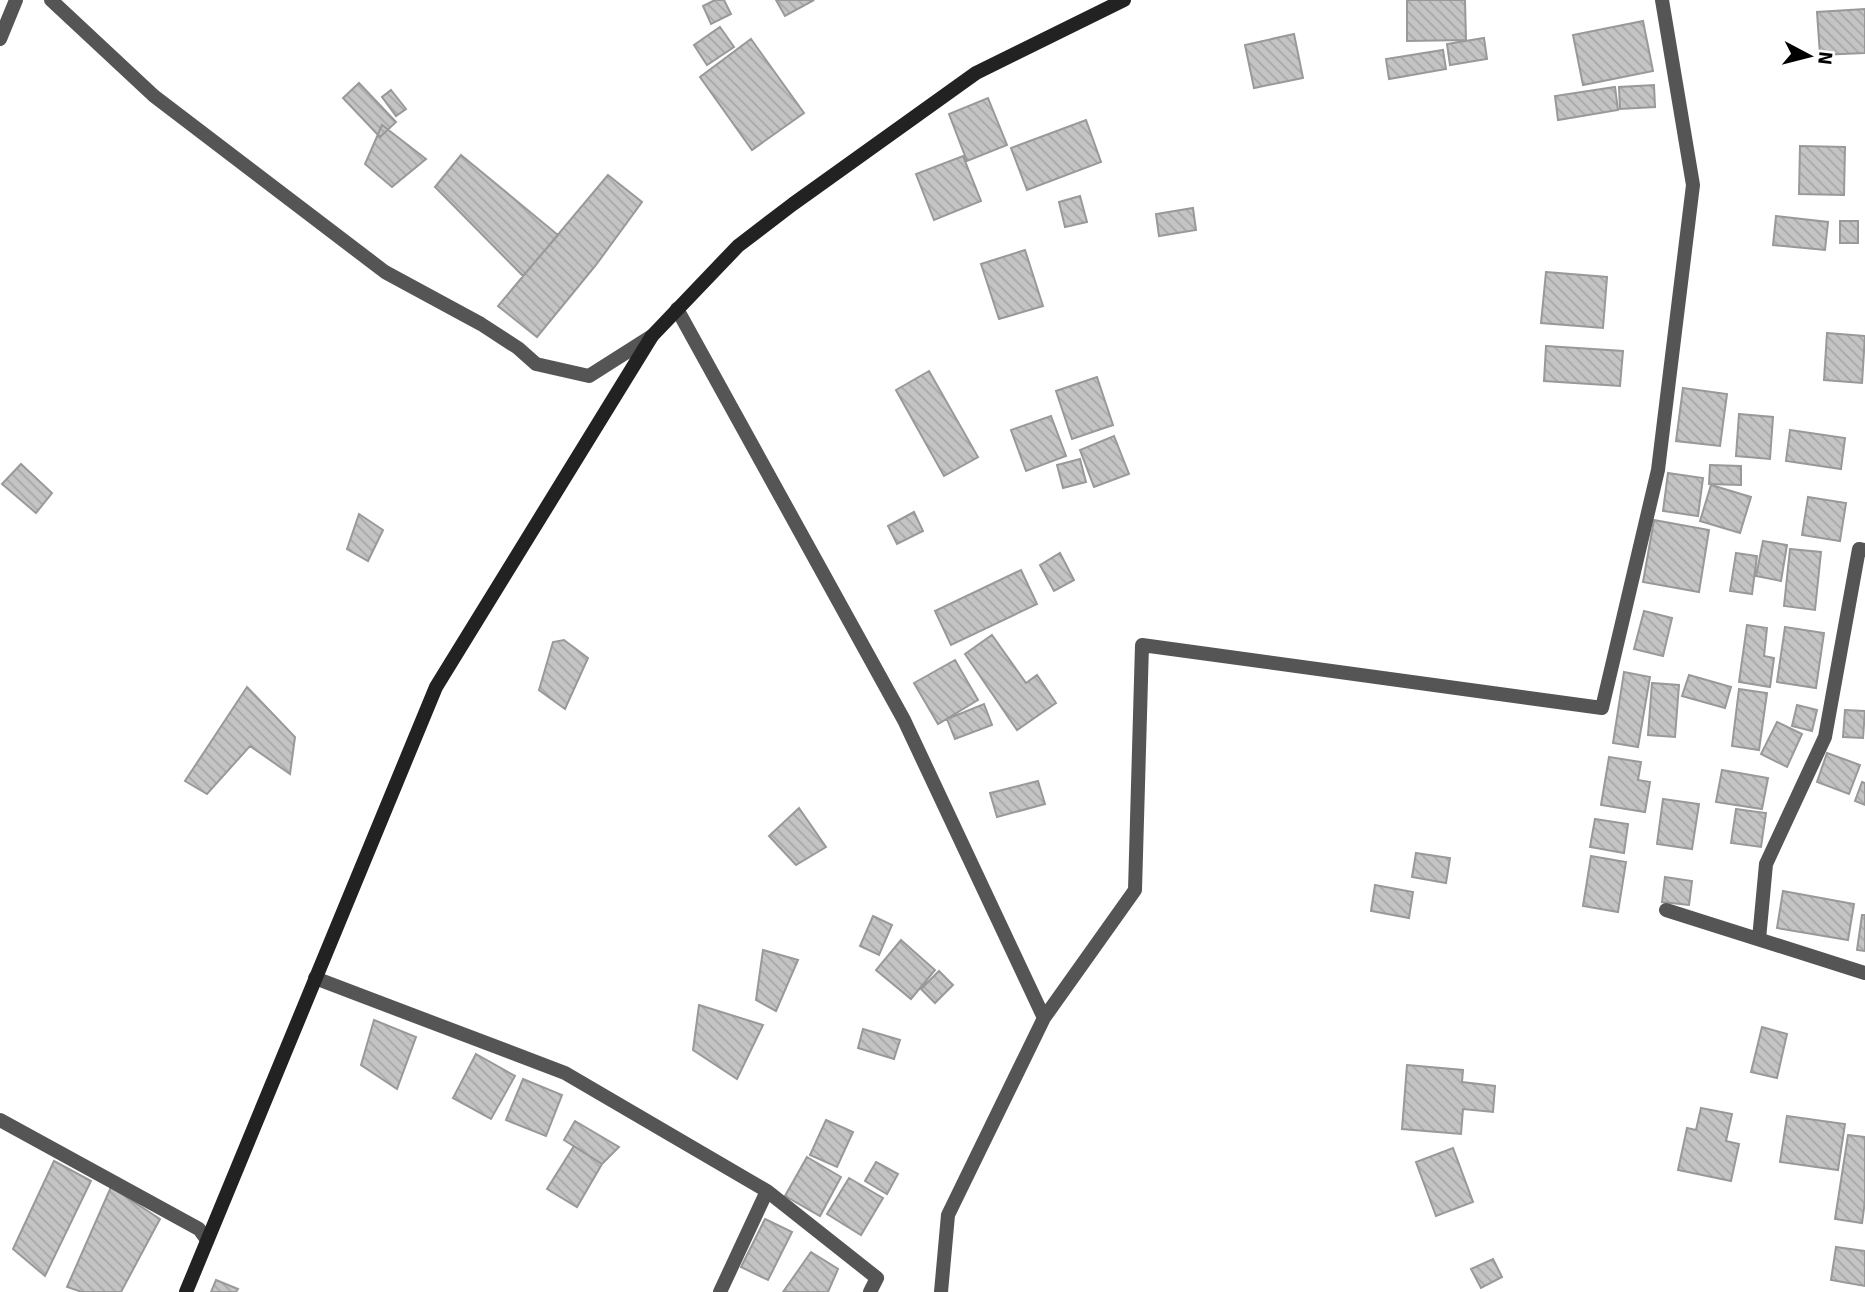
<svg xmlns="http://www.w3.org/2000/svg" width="1865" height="1292" font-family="Signika,sans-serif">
<defs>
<pattern id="building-back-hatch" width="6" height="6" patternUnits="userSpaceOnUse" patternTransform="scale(1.75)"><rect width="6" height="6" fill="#c4c4c4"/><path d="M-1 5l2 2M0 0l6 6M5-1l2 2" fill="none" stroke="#a7a7a7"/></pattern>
</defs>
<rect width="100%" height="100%" fill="#fff"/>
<path fill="url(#building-back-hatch)" stroke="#999" stroke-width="2" d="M715 0H724L731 14 711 24 703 6Z
M776 0H814L785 16Z
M1407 0H1465L1466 40 1407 41Z
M1865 9V53L1820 55 1817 12Z
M1643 21 1653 71 1583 85 1573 35Z
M720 27 734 47 707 65 694 45Z
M1294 34 1303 78 1254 88 1245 45Z
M1484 38 1487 59 1450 65 1447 44Z
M751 39 804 113 752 150 700 77Z
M1443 50 1446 69 1389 79 1386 59Z
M359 83 396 122 380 137 343 98Z
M1654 85 1655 107 1620 109 1619 87Z
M1615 87 1618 110 1558 120 1555 96Z
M391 90 406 109 396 116 382 97Z
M988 98 1007 145 967 161 949 114Z
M1086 120 1101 162 1027 190 1011 148Z
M382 125 426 159 392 187 365 164Z
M1800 146 1845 147 1844 195 1799 194Z
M461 155 558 235 523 276 435 187Z
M963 156 981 201 934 220 916 174Z
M608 175 642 202 596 265 537 337 498 306Z
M1080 196 1087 222 1065 227 1059 202Z
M1193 208 1196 230 1159 236 1156 214Z
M1776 216 1828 222 1825 250 1773 245Z
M1840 221H1858V243H1840Z
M1025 250 1043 306 999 319 981 264Z
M1546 272 1607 277 1603 328 1541 323Z
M1827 333 1865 336 1862 383 1824 380Z
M1546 346 1623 351 1620 386 1544 381Z
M929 371 978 457 944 476 896 390Z
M1097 377 1113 425 1072 439 1056 391Z
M1683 388 1727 394 1720 446 1676 441Z
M1739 414 1773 417 1770 459 1736 456Z
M1051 416 1066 456 1026 471 1011 430Z
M1790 430 1845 438 1841 469 1786 461Z
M1114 436 1129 474 1094 487 1080 450Z
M1080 459 1086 482 1063 488 1057 465Z
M21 464 52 493 36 513 2 484Z
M1710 465 1741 466V485L1709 484Z
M1668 473 1703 478 1698 516 1663 511Z
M1711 485 1751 497 1740 533 1700 521Z
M1808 497 1846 503 1840 541 1802 535Z
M914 512 923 531 897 544 888 526Z
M359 514 383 530 368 561 347 549Z
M1654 520 1709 530 1699 592 1643 582Z
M1763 541 1787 545 1781 581 1756 576Z
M1790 549 1821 552 1815 610 1784 606Z
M1060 553 1074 580 1054 591 1040 565Z
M1736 553 1757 556 1752 594 1730 591Z
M1021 570 1037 604 951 645 935 611Z
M1644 611 1672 618 1663 656 1634 649Z
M1747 625 1767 628 1764 656 1774 658 1770 687 1739 682Z
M1785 627 1824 633 1816 688 1777 682Z
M992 635 1026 683 1037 675 1056 703 1017 730 965 654Z
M564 640 588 658 565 709 539 690 553 642Z
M955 660 978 700 938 724 914 683Z
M1624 672 1650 677 1638 747 1613 743Z
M1689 675 1731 687 1725 708 1682 696Z
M1652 683 1679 685 1675 737 1648 735Z
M247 687 295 737 290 774 250 746 207 794 185 781Z
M1739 689 1767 693 1759 750 1732 746Z
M984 704 992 725 955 739 947 719Z
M1797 705 1817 710 1812 731 1792 726Z
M1845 710 1865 711 1863 738 1843 737Z
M1777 722 1802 734 1787 767 1761 754Z
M1827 753 1860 765 1849 794 1817 782Z
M1609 757 1641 762 1638 780 1650 782 1645 812 1601 805Z
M1722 770 1768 778 1762 809 1716 802Z
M1038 781 1045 804 997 817 990 793Z
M1862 782 1865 783V805L1855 801Z
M1663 799 1699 804 1692 849 1657 844Z
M799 808 826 847 796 865 769 836Z
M1736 809 1766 813 1761 847 1731 843Z
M1595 819 1628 824 1624 853 1590 847Z
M1416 853 1450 858 1446 883 1412 877Z
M1591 856 1626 862 1618 912 1583 906Z
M1665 877 1692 881 1689 905 1662 902Z
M1375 885 1413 892 1409 918 1371 911Z
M1783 891 1854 904 1848 940 1777 928Z
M1862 915H1865V951L1857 950Z
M873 916 892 925 879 955 860 946Z
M901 940 935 970 911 999 876 970Z
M763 950 798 960 776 1011 756 1000Z
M939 971 953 985 935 1003 921 989Z
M699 1005 763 1025 737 1079 693 1050Z
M374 1020 416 1037 397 1089 361 1065Z
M1762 1027 1787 1034 1777 1078 1751 1072Z
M863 1029 900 1040 894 1059 858 1048Z
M476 1054 515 1076 491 1119 453 1098Z
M1407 1065 1463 1070 1462 1082 1495 1086 1493 1112 1463 1109 1461 1134 1402 1129Z
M523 1079 562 1095 546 1136 506 1120Z
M1701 1108 1732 1114 1726 1141 1739 1144 1731 1181 1678 1170 1687 1128 1696 1130Z
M1787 1116 1845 1124 1838 1170 1780 1162Z
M826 1120 853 1132 837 1167 810 1155Z
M575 1121 619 1147 602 1164 564 1140Z
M1848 1135 1865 1137V1201L1862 1223 1835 1219Z
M574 1146 602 1164 577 1207 547 1189Z
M1453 1148 1473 1202 1436 1216 1416 1162Z
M807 1157 841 1177 820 1216 785 1196Z
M54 1161 91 1181 45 1276 13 1249Z
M876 1162 898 1174 887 1194 865 1181Z
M849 1178 883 1198 861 1235 827 1214Z
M111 1187 160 1219 121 1292H82L67 1287Z
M765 1219 792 1232 768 1280 741 1267Z
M1836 1247 1865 1251V1286L1831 1280Z
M811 1252 838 1269 828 1292H783Z
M1493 1259 1502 1277 1481 1288 1471 1269Z
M216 1280 238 1289 236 1292H211Z"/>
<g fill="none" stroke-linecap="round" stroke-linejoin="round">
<path stroke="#555" stroke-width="14" d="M51 0 154 96 385 272 481 324 518 348 536 364 589 376 652 336
M0 39 16 0
M677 309 904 720 1044 1018 948 1215 941 1292
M1666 910 1865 973
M1759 939 1766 864 1825 737 1859 549 1865 550
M315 978 565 1073 767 1191
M1044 1018 1135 890 1142 645 1602 708 1658 470 1693 185 1662 0
M0 1120 199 1229 207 1240
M720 1292 767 1191 877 1278 870 1292"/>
<path stroke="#222" stroke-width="14" d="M186 1292 436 687 652 336 738 246 793 204 976 73 1124 0"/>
</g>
<g transform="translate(1809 56) rotate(97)" stroke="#ffffff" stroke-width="5" paint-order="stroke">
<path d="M0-5L12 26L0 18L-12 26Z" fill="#000000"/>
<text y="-10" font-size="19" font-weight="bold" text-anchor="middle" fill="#000000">N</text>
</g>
</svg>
